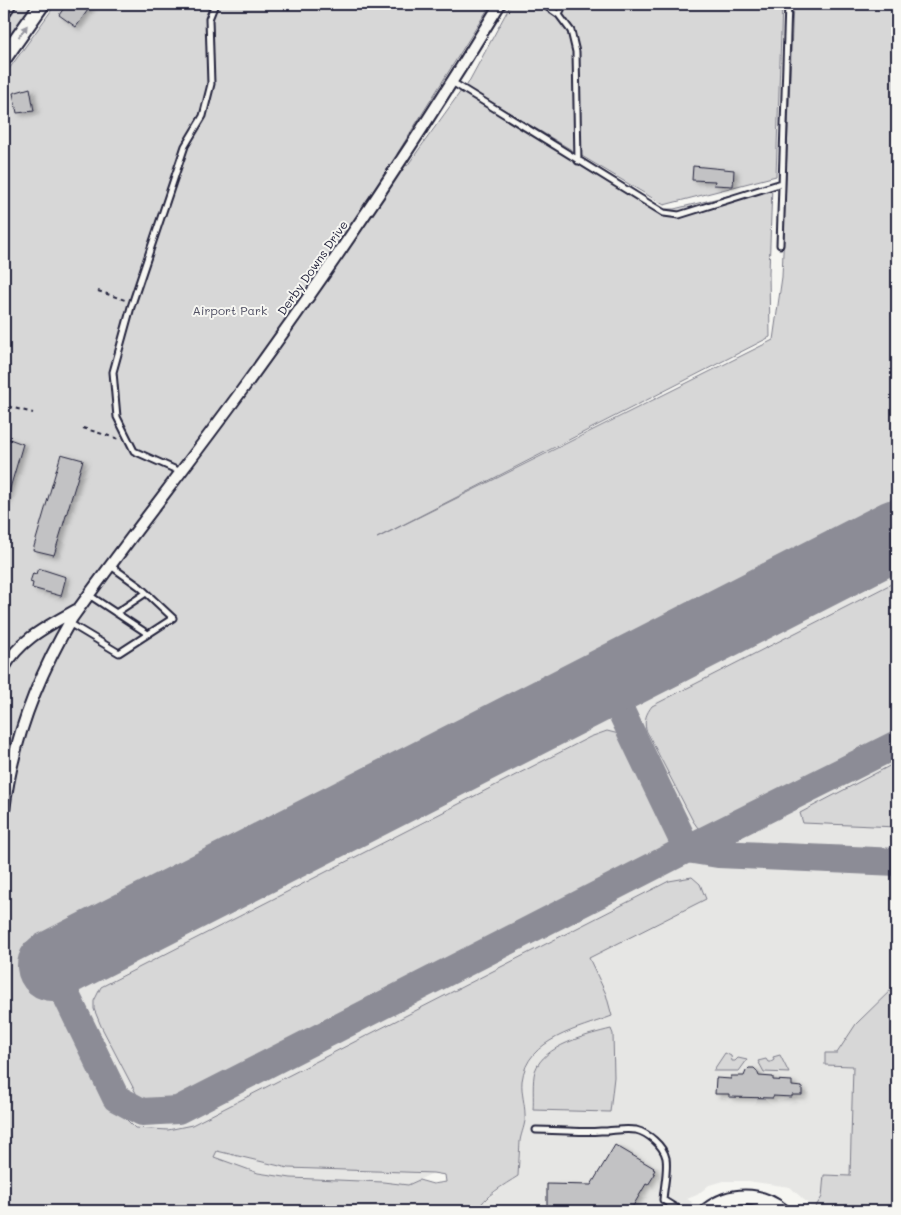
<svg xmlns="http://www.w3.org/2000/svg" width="901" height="1215" font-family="Mali,sans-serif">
<defs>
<filter id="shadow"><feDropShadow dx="4" dy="2.5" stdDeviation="2.5" flood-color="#0004"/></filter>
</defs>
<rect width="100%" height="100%" fill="#f6f6f2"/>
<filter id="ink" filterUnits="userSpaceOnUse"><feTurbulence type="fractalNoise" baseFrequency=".02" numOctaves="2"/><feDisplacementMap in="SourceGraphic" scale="10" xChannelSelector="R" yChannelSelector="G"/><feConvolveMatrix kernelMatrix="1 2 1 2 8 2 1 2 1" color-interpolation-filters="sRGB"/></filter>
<g filter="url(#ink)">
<path fill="#e6e6e4" d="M897 4V1211H816L790 1187 748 1181H724L709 1185 697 1195 687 1199 692 1202 686 1211H477L480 1205 503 1186 518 1176 520 1142 525 1117 433 1173 355 1211H4V851L207 624 773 340 782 277Z"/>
<path fill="#d7d7d7" stroke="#7c7c89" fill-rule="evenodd" d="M18 4H37L4 51V24Z
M56 4H491L397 154 407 166 461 91 662 209H674L772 185 769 273 770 337 377 538 773 340 782 277 793 4H897V499L24 944 110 1103 135 1128 168 1130 192 1125 669 881 692 877 700 884 706 899 589 958 606 994 612 1016C579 1029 527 1038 522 1081 521 1093 525 1104 525 1115 526 1124 521 1133 520 1141 519 1153 519 1164 518 1176 504 1185 484 1196 477 1211H4V76ZM217 1151 288 1168 433 1173 445 1175 446 1182 433 1184 419 1180 408 1185 383 1182 291 1178 258 1173 214 1157Z
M511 4H782L776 176 664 205 466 87Z
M897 581V739L714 831 698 828 693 821 646 730C644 719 646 714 652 706Z
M607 731 619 734 628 742 669 828 672 840 667 851 659 857 185 1100C167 1107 152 1108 137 1095L101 1026 94 1009V1001L101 987 590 737Z
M897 762V827L803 823 800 813Z
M897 984V1211H816L814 1209 822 1197 824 1175 850 1176 853 1066 825 1065V1053H837L856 1024Z
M611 1029 613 1034 614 1077 610 1112 533 1110C534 1099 532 1081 535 1071 544 1045 587 1035 611 1029Z
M725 1053 731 1056 732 1061H735L738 1058 747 1060 739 1071H713Z
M780 1055 789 1073 764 1072 758 1061 766 1059 768 1062H771L774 1060 773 1057Z"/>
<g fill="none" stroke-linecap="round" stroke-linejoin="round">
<path stroke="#8c8c96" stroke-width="28" d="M607 682 687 849 718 854 897 862
M52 966 116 1098 142 1112 178 1110 687 849 897 744"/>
<path stroke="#8c8c96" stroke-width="70" d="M52 966 897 534"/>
</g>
<path fill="#c2c2c4" stroke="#22223b" filter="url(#shadow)" d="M67 4H92L76 27 59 15Z
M30 88 34 111 17 113 13 93Z
M693 166 734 170 733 186 714 185 715 181 692 180Z
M4 437 23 444 6 502H4Z
M61 454 83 460 54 555 33 550Z
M38 568 66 577 61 596 32 588 33 583 30 582 33 573 36 574Z
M749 1068H754L757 1071 759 1076 773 1077V1080L792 1081V1086L802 1087V1095H792V1097L773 1096V1098L729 1097V1094H715L716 1078 731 1079V1076H744L746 1071Z
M615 1145 654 1168 653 1169 655 1170 653 1173 655 1174 648 1185 646 1184 633 1206 628 1207 625 1211H547V1184L591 1185Z"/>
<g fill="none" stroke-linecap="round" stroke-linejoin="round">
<defs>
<path id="service" d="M543 4 559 15 571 31 576 52 578 161
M559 15 564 4
M452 82 664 213 679 215 782 183
M780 245 788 4
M181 472 134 451 117 417 113 372 131 307 185 146 203 116 211 84 209 19 215 4
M89 595 148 634
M116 613 146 593
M69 623 119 653 173 618 140 587 111 566
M536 1130C557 1130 580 1133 601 1131 613 1131 624 1128 636 1130 648 1133 663 1145 666 1158 668 1171 664 1186 663 1200L681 1211"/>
<path id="minor" d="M4 668C20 639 48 626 76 610
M4 811C12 743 38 676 72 618 127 541 186 467 242 390 333 265 420 136 500 4"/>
<path id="secondary" d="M4 10 8 4
M4 58 42 4
M707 1211C730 1193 760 1193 782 1211"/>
</defs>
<use href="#service" stroke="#22223b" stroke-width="9"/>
<use href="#minor" stroke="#22223b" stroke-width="14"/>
<use href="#secondary" stroke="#22223b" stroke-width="18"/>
<path stroke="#22223b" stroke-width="2" stroke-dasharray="4 4" stroke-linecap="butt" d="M98 291 125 300
M4 399 10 407 33 413
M83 428 119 439"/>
<use href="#service" stroke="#f6f6f2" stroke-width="5"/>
<use href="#minor" stroke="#f6f6f2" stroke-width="10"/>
<use href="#secondary" stroke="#f6f6f2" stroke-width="14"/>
</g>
<defs><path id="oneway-solid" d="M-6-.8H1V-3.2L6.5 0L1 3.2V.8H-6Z" transform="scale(1.25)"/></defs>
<use fill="#9797a0" href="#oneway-solid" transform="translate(23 31) rotate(-54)"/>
</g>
<g text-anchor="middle" stroke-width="4" stroke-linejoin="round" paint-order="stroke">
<g font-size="12" fill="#22223b" stroke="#f6f6f2">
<text transform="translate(313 268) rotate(-55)" y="4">Derby Downs Drive</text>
</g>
<g font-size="12" fill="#4f4f62" stroke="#f6f6f2">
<text x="230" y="315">Airport Park</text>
</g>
</g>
<rect width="901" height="1215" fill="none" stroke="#f6f6f2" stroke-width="20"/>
<rect x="10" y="10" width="881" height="1195" fill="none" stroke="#22223b" stroke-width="2" filter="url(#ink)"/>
</svg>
